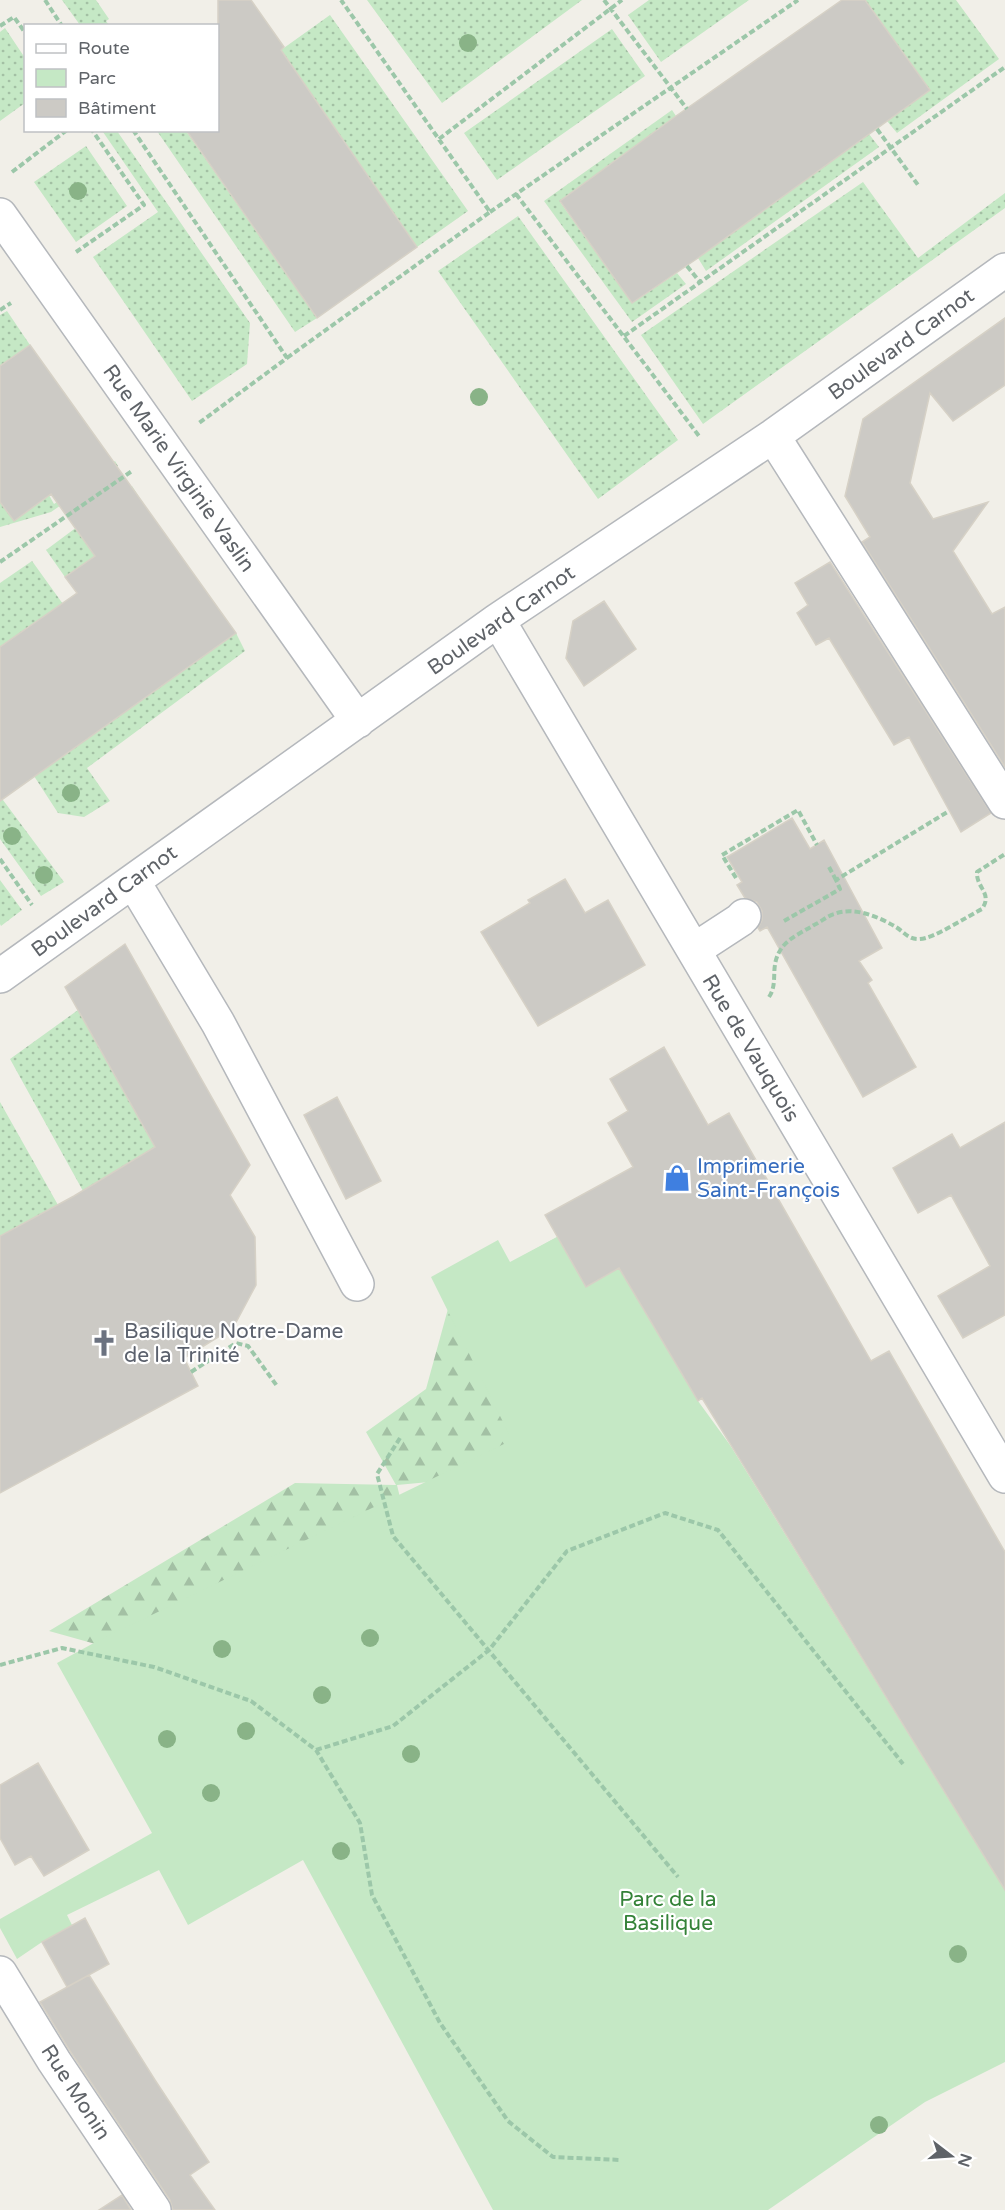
<svg xmlns="http://www.w3.org/2000/svg" width="1005" height="2210" font-family="'Varela Round',sans-serif">
<defs>
<pattern id="grass-dots" width="8" height="8" patternUnits="userSpaceOnUse" patternTransform="scale(1.5)"><rect width="8" height="8" fill="#c5e8c5"/><path d="M2 2h.1M6 6h.1" fill="none" stroke="#a3c0a4" stroke-width="1.8" stroke-linecap="round"/></pattern>
<pattern id="forest-firs" width="22" height="20" patternUnits="userSpaceOnUse" patternTransform="scale(1.5)"><rect width="22" height="20" fill="#c5e8c5"/><path d="M5 1l3.5 6h-7zM16 11l3.5 6h-7z" fill="#a3c0a4"/></pattern>
</defs>
<rect width="100%" height="100%" fill="#f1efe8"/>
<path fill="url(#grass-dots)" d="M62 0H96L109 19 106 21 109 25H80Z
M367 0H582L442 103Z
M649 0H749L661 62 628 15Z
M865 0H956L999 59 897 133 887 121 930 90Z
M330 15 468 211 417 247 281 50Z
M5 28 25 58V103L0 121V32Z
M612 29 645 76 497 180 464 133Z
M672 110 676 116 560 202 632 303 677 273 686 284 632 322 544 201Z
M105 131H117L250 323 247 364 192 401 93 257 158 212 103 132Z
M157 131H186L317 318 295 332Z
M869 134 879 147 706 271 698 258Z
M86 146 127 206 76 242 34 182Z
M863 182 918 258 1005 193V208L703 424 641 335Z
M518 216 678 440 598 499 438 271Z
M7 311 30 345 0 366V315Z
M115 461 118 466 51 512 0 527V502L14 521 49 495 54 504Z
M132 486 143 503 87 543 95 556 65 577 46 550Z
M32 561 68 611 35 622 0 647V583Z
M236 633 245 651 87 768 110 801 84 817 58 813 34 776Z
M0 796 64 882 41 896 0 839Z
M0 880 22 910 1 926 0 924Z
M78 1010 155 1147 83 1191 10 1059Z
M0 1102 58 1205 0 1236Z"/>
<path fill="url(#forest-firs)" d="M557 1237 586 1287 619 1268 698 1401 483 1477 397 1485 428 1615 249 1687 49 1631 295 1483 396 1485 366 1432 426 1389 454 1287 510 1263Z"/>
<path fill="#c5e8c5" d="M557 1237 586 1287 619 1268 698 1401 730 1445 1005 1890V2062L925 2102 768 2210H493L303 1860 188 1925 159 1870 67 1915 72 1925 42 1942 17 1959 0 1928V1919L152 1833 57 1663 92 1644 512 1440 431 1277 498 1240 510 1262Z"/>
<path fill="#cccac5" stroke="#d6d1c6" stroke-width="1.5" d="M218 0H251L284 47 281 50 417 247 317 318 186 130H218Z
M842 0H865L930 90 698 258 632 303 560 201 676 116Z
M1005 318V385L953 421 930 393 910 483 933 519 988 502 953 551 992 614 1005 607V767L862 542 870 537 845 496 863 419Z
M30 345 236 633 0 801V647L77 593 65 577 95 556 51 494 14 521 0 502V366Z
M830 562 991 813 961 832 909 737 894 745 829 638 816 645 797 613 808 605 795 583Z
M604 601 636 649 584 686 566 658 573 621Z
M792 818 810 849 824 840 882 948 859 961 872 980 868 983 916 1067 863 1097 767 927 760 931 758 928 762 920V911L757 902 745 898 737 885 742 882 727 857Z
M565 879 585 913 608 900 645 965 538 1026 481 932 530 903 528 900Z
M125 944 250 1165 230 1195 255 1237 256 1285 233 1328 184 1358 198 1386 0 1493V1236L74 1196 155 1147 65 987Z
M664 1047 708 1125 729 1113 871 1361 889 1351 1005 1552V1890L702 1398 698 1401 619 1268 586 1287 545 1215 633 1167 608 1123 628 1111 610 1079Z
M337 1097 381 1181 346 1199 304 1115Z
M1005 1122V1315L963 1338 938 1296 990 1266 951 1195 918 1213 893 1168 952 1134 960 1148Z
M38 1763 89 1850 44 1876 31 1856 15 1865 0 1838V1785Z
M85 1918 109 1964 67 1987 42 1942Z
M89 1975 155 2080 209 2162 190 2175 215 2210H173L170 2200 70 2051 40 2002Z
M122 2195 131 2210H99Z"/>
<g fill="none" stroke-linecap="round" stroke-linejoin="round">
<defs>
<path id="minor" d="M0 215 358 721
M773 436 1005 802
M498 620 1005 1476
M133 881 218 1023 357 1284
M694 950 740 920 744 916
M0 976 498 620 773 436 1005 270
M0 1973 54 2061 154 2210"/>
</defs>
<use href="#minor" stroke="#b5b8bc" stroke-width="36"/>
<path stroke="#9cc7a9" stroke-width="4" stroke-dasharray="6 3" stroke-linecap="butt" d="M45 0 62 26
M604 0 687 109
M0 26 14 17 26 34
M877 129 918 185
M133 130 287 358 199 423
M439 139 622 0
M12 172 67 130
M516 194 699 436
M490 212 798 0
M76 252 144 205 92 130
M687 266 700 282
M0 310 11 303
M624 336 1005 67
M287 358 490 212 341 0
M0 562 132 471
M0 859 32 905
M829 867 836 880
M736 878 722 855 798 810 817 845
M784 921 840 889 836 880 949 811
M769 997C779 982 769 967 781 949 788 938 803 932 814 925 821 922 827 916 834 914 854 906 879 917 896 927 904 932 909 940 920 939 933 939 968 916 982 909 993 893 976 888 977 872L1005 854
M191 1372 236 1343 248 1346 277 1386
M400 1438 377 1474 393 1536 678 1877
M0 1665 62 1648 154 1667 251 1701 316 1750 360 1823 372 1895 440 2023 508 2121 553 2157 621 2160
M316 1750 393 1726 489 1650 567 1551 665 1513 718 1530 903 1764"/>
<use href="#minor" stroke="#fff" stroke-width="33"/>
</g>
<g fill="#89b387">
<circle cx="468" cy="43" r="9"/>
<circle cx="78" cy="191" r="9"/>
<circle cx="479" cy="397" r="9"/>
<circle cx="71" cy="793" r="9"/>
<circle cx="12" cy="836" r="9"/>
<circle cx="44" cy="875" r="9"/>
<circle cx="370" cy="1638" r="9"/>
<circle cx="222" cy="1649" r="9"/>
<circle cx="322" cy="1695" r="9"/>
<circle cx="246" cy="1731" r="9"/>
<circle cx="167" cy="1739" r="9"/>
<circle cx="411" cy="1754" r="9"/>
<circle cx="211" cy="1793" r="9"/>
<circle cx="341" cy="1851" r="9"/>
<circle cx="958" cy="1954" r="9"/>
<circle cx="879" cy="2125" r="9"/>
</g>
<defs>
<symbol id="shop-bare" viewBox="-9 -9 18 18"><path d="M-5-2.5h2.3a2.7 3.5 0 0 1 5.4 0H5L5.5 6h-11ZM-1.5-2.5h3a1.5 2.3 0 0 0-3 0Z" fill="#3f7fe0" stroke="#fff" stroke-width="2.5" paint-order="stroke"/></symbol>
<symbol id="church-bare" viewBox="-9 -9 18 18"><path d="M-1.2-6h2.4v3.5h3.3v2.4h-3.3V6h-2.4V-.1h-3.3v-2.4h3.3Z" fill="#6b7280" stroke="#fff" stroke-width="2.5" paint-order="stroke"/></symbol>
</defs>
<g fill-rule="evenodd">
<use href="#shop-bare" x="658" y="1159" width="38" height="38"/>
<use href="#church-bare" x="85" y="1324" width="38" height="38"/>
</g>
<g text-anchor="middle" stroke-width="4.5" stroke-linejoin="round" paint-order="stroke">
<g font-size="21" fill="#5f6368" stroke="#fff">
<text transform="translate(901 344) rotate(-36)" y="7">Boulevard Carnot</text>
<text transform="translate(179 468) rotate(55)" y="7">Rue Marie Virginie Vaslin</text>
<text transform="translate(501 620) rotate(-35)" y="7">Boulevard Carnot</text>
<text transform="translate(104 901) rotate(-36)" y="7">Boulevard Carnot</text>
<text transform="translate(751 1048) rotate(59)" y="7">Rue de Vauquois</text>
<text transform="translate(76 2092) rotate(57)" y="7">Rue Monin</text>
</g>
<g font-size="21" fill="#366cbe" stroke="#fff" text-anchor="start">
<text x="697" y="1173">Imprimerie<tspan x="697" dy="24">Saint-François</tspan></text>
</g>
<g font-size="21" fill="#5b616d" stroke="#fff" text-anchor="start">
<text x="124" y="1338">Basilique Notre-Dame<tspan x="124" dy="24">de la Trinité</tspan></text>
</g>
<g font-size="21" fill="#348238" stroke="#fff">
<text x="668" y="1906">Parc de la<tspan x="668" dy="24">Basilique</tspan></text>
</g>
</g>
<rect x="24" y="24" width="195" height="108" fill="#ffffff" stroke="#bfc1c3" stroke-width="1.5"/>
<rect x="36" y="44" width="30" height="9" fill="#ffffff" stroke="#bfc1c3" stroke-width="1.5"/>
<text x="78" y="54" font-size="18" fill="#5f6368">Route</text>
<rect x="36" y="69" width="30" height="18" fill="#c5e8c5" stroke="#bfc1c3" stroke-width="1.5"/>
<text x="78" y="84" font-size="18" fill="#5f6368">Parc</text>
<rect x="36" y="99" width="30" height="18" fill="#cccac5" stroke="#bfc1c3" stroke-width="1.5"/>
<text x="78" y="114" font-size="18" fill="#5f6368">Bâtiment</text>
<g transform="translate(951 2156) rotate(107)" stroke="#ffffff" stroke-width="4.5" paint-order="stroke">
<path d="M0-4.5L10 22L0 15L-10 22Z" fill="#5f6368"/>
<text y="-9" font-size="16" font-weight="bold" text-anchor="middle" fill="#5f6368">N</text>
</g>
</svg>
